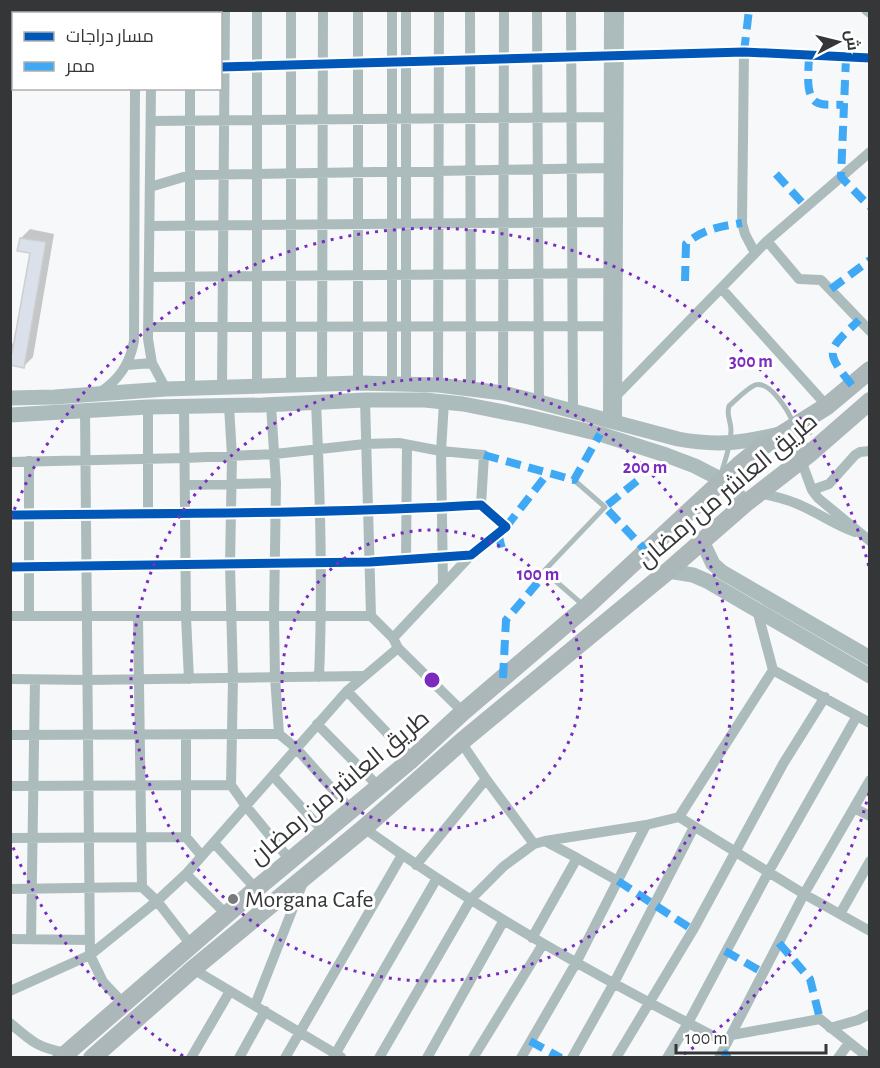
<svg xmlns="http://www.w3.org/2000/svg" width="880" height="1068" font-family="'Alegreya Sans',Cairo,sans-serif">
<rect width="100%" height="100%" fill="#f7f8f9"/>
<path fill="#0003" d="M30 229 54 234 33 357 24 366 10 364V343L15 344 31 252 21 238Z"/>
<path fill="#dae1eb" stroke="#cdcecf" stroke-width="1.5" d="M20 238 46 242 24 368 10 365V353H12L30 253 17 251Z"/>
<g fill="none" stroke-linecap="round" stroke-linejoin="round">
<path stroke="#acbcbd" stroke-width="5" d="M721 474C725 460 731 446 731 430 731 421 726 415 729 406 736 400 746 389 755 385 770 380 789 412 793 423
M574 480 605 507 544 571 582 604"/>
<path stroke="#acbcbd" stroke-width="10" d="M291 10V385
M358 10V383
M392 10V383
M470 10 471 388
M537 10 539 402
M571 10 573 411
M866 10 870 13
M135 14V10
M152 14V10
M190 14 191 10
M744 52 742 223 745 234 755 253
M220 67 744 52 870 58
M10 70 14 69
M151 88 148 339 152 363 166 389
M151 121 609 117
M150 187 190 175 609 168
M150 226 609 222
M767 241 799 279 821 280 870 331
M149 277 618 273
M721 288 827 406
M148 327 617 326
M127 365 152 363
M406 383V10
M322 384 323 10
M438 385 439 10
M257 386V10
M222 387 225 10
M190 388V88
M99 393C119 380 130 364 134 341L135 88
M503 393 504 10
M615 397 767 241 870 152
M365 400 371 616 393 638 398 648 463 712
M316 402C320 494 323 585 319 677
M271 405 276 483 274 616 275 677 279 734
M184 406 186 617 189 679
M229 406 232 456 230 565 233 678 231 785 245 805 290 860
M148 407V512
M85 411 90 955 103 982 123 1003
M608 420 609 10
M617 422 619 10
M801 460 812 490 818 498 870 541
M29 461V616
M10 462 185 458 275 454 365 444 399 443 441 451 484 455 481 505
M185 485 276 483
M812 490 829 484 855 455 860 452 870 451
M759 493C772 496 783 498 795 503 816 511 834 525 855 532
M10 515C167 513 324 514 481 505L506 527 471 555 370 562 10 567
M406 560 407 445
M443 585 441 451 444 402
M757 610 773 670
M10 616H371
M138 617 142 887
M393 638 471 555
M10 679 88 680 363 676
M347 691 412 759
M317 724 379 787
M10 735 279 734 296 748 351 810
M186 735V837L201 855
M273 776 324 832
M486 779 534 844
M10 786 231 785
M854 808 870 816
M679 817 773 670 870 723
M364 828C478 910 601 979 727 1043
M10 838 186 837
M545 841 577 858
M214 843 256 889
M416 865 486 779 461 742
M186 874 226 914
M10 889 142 887 157 901 191 945
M840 914 870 861
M532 938 577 858 618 881
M10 939 90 940
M31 939 35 680
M193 969 341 1057
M10 991 90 955 157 901 186 874 347 691 398 648
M255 1005 304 880
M10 1023C32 1042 37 1047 66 1053
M830 1028 858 1020 870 1014
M732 1035 820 1019 869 1058
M191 1058 230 991
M239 1058 265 1011
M285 1058 402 855
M333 1058 437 878
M379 1058 471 899 504 866 534 844 545 841 646 825 679 817 804 894 870 931
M427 1058 504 920
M473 1058 543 944
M521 1058 576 963 646 825
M572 1058 614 983 694 827
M616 1058 693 930 783 764 825 697
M667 1058 688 1023 769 871 857 716
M719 1058 804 894 870 780
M838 1058 849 1043"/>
<path stroke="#acbcbc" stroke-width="15" d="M10 398 55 397 166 389 358 383 438 385 503 393 539 402 678 439C721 447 747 442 788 432L808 455
M10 415 148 407 263 405 365 400H425L463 404 529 417 600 434 666 455 695 466 724 481 746 503
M702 541 713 564 722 572 870 658
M668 571 693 575 707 581 870 676"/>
<path stroke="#abb7b8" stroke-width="18" d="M61 1058 256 889 412 759 463 712 586 607 739 465 760 448 827 406 870 370
M92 1058 193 969 364 828 461 742 668 571 746 503 808 455 870 401"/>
<path stroke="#3fa9f5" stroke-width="8" stroke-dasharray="15 8" stroke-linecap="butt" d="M744 52 749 10
M809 56C809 68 804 98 818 103 825 106 836 104 843 105
M846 57 841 177 870 207
M776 174 806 207
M685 281 686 244C702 229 722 226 742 223
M831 289 870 260
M852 385C822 349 829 350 859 320
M484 455 574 480 600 434
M637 481 605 507 647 552
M506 527 548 473
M498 533 502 549
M503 678 506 620 539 581 544 571
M618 881 693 930
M779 943 810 979 820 1019
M725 951 764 973
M530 1041 561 1058
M723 1051 728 1058"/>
<defs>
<path id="cycleway" d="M220 67 744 52 870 58
M10 515C167 513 324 514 481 505L506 527 471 555 370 562 10 567"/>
</defs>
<use href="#cycleway" stroke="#fff" stroke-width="13"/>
<use href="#cycleway" stroke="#0057b8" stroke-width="9"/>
</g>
<g fill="none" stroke="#7b2cbf" stroke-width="3" stroke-dasharray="3 6">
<circle cx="432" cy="680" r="150"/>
<circle cx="432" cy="680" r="301"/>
<path d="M869 793A451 451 0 0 1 681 1056M183 1056A451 451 0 0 1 11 842M11 518A451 451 0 0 1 869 567"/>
</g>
<circle fill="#797a7b" stroke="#fff" stroke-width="2" cx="233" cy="899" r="6"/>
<g text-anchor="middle" stroke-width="6" stroke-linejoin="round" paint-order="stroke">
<g font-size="24" fill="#353637" stroke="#fff">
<text transform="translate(727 490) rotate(-40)" y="8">طريق العاشر من رمضان</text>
<text transform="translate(339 787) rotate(-40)" y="8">طريق العاشر من رمضان</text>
</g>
<g font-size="24" fill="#353637" stroke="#fff" text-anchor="start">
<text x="245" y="907">Morgana Cafe</text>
</g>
</g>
<circle cx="432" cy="680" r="9" fill="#7b2cbf" stroke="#fff" stroke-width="3"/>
<g font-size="18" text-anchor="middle" font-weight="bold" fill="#7b2cbf" stroke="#fff" stroke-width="6" stroke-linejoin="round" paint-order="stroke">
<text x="751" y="367">300 m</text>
<text x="645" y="473">200 m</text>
<text x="538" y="580">100 m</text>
</g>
<rect width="880" height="1068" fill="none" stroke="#353637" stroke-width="24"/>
<rect x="12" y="12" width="210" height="78" fill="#ffffff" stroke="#aeafaf" stroke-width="1.5"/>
<rect x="24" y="32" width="30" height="9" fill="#0057b8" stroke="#aeafaf" stroke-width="1.5"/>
<text x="66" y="42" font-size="18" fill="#353637">مسار دراجات</text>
<rect x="24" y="62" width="30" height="9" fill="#3fa9f5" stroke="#aeafaf" stroke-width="1.5"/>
<text x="66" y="72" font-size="18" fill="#353637">ممر</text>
<g transform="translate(838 42) rotate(83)" stroke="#ffffff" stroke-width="4.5" paint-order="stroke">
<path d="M0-4.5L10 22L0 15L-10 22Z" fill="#353637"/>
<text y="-9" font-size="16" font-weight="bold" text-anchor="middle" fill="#353637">ش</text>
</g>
<path d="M676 1044v9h150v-9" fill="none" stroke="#353637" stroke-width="3"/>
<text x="685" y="1044" font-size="18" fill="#353637" stroke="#ffffff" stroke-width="4.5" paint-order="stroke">100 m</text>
</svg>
